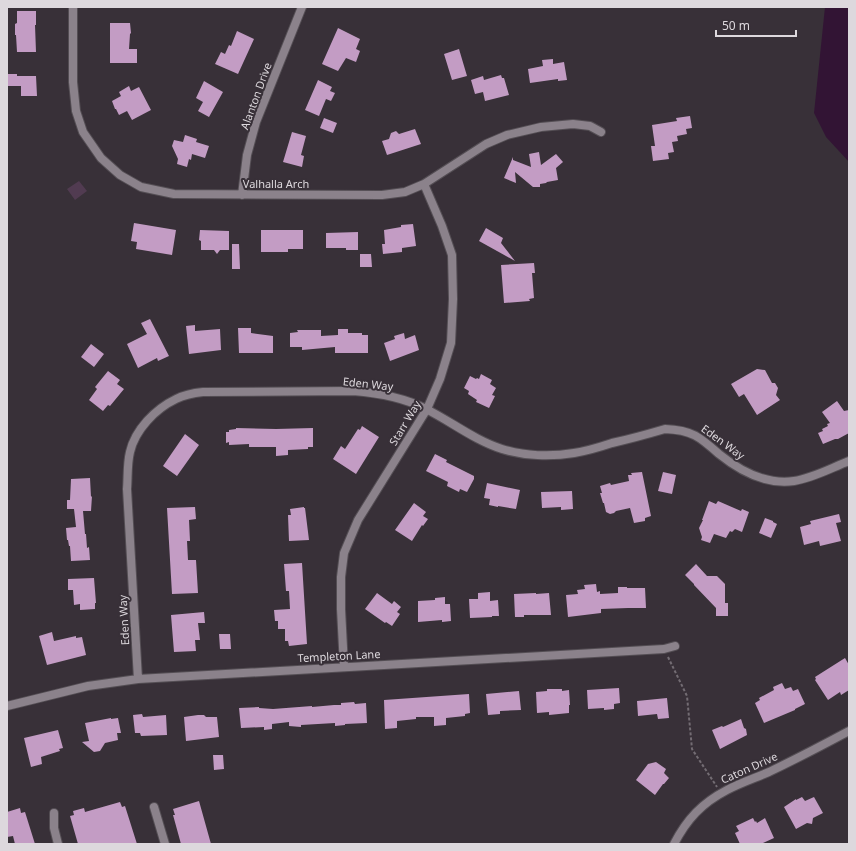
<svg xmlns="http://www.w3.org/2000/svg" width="856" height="851" font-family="'Noto Sans',sans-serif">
<rect width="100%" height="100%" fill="#383038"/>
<path fill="#513b51" d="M79 181 87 191 75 200 67 189Z"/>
<path fill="#321434" d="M825 7H849V162L826 137 814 113Z"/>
<path fill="#c39cc4" d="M17 11H36V25H35L36 52H17L16 35H15V24L17 23Z
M110 23H130L131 33 130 34 129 49H137V63H110Z
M338 28 360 39 356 49 360 51 356 62 346 58 338 71 322 64Z
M237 31 254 39 238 74 215 64 221 52 225 54 229 45 231 46Z
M459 49 467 76 452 80 444 54Z
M553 59V64L564 62 567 80 558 81V79L530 83 528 69 543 66 542 60Z
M7 74H17V76H36L37 96H21V86H7Z
M501 75 502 78H504L509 95 485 101 483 92 475 94 471 80 483 76 484 80Z
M318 80 332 87 330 91 335 93 331 101 326 99 319 116 305 110Z
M204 81 223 92 209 117 198 111 203 102 196 98Z
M129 86 131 91 139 87 151 110 132 120 127 111 119 115 116 109H115L112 101 121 96 119 92Z
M690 116 692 128 686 129 687 134 677 136 678 141 672 142 674 152 668 153 669 159 653 161 651 146H655L652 125 677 121 676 118Z
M324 118 337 123 333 133 320 128Z
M415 129 421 144 387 155 382 141 389 139 391 133 396 131 399 134Z
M292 132 306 136 301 155 304 156 302 167 283 162Z
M185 135 197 139 196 142 209 146 205 158 192 154 191 160 189 159 187 167 177 164 178 159 172 146 174 140 183 142Z
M539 152 541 165 556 154 563 162 556 168 558 180 547 182 546 183 540 184V187H533L515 172 516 183 504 178 513 157V160L531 167 529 154Z
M134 223 176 230 172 255 136 249 137 242 131 241Z
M413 224 416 246 402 248V252L383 254 382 244H385L384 230 401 227V225Z
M486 228 503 238 501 243 515 261 479 241Z
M200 230 229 231V250H220L217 254 214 250H201V241L199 240Z
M261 230H303V249H288V252H261Z
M358 232V250H346V248H326V233Z
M232 244H239L240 269H232Z
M360 254H371L372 267H360Z
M534 263 535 273H532L534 298 529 299 530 301 504 303 501 265Z
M150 319 169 356 158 361 157 358 138 368 127 344 147 334 141 323Z
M195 325V331L220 329 221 350 189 354 186 326Z
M238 328H251V333L273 336V353H239Z
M338 329H348V333H362V335H368V353H335V347L302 350V347H290V333L298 332 297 330H321V336L338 335Z
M404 333 405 339 415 335 419 350 390 361 384 343 395 339 394 336Z
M91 344 104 354 94 367 81 357Z
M757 369 765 370 772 383H775L778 388 776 395 780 400 757 415 744 394 739 397 731 384Z
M108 371 120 380 117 384 124 389 110 406 108 405 103 411 89 400 97 389 95 387Z
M481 374 492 380 490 384 496 388 492 395 495 396 489 408 476 402 477 400 468 394 469 391 464 388 470 376 476 379 477 378 479 379Z
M837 401 844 411 849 410V433L838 439H835L823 444 818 433 823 431 822 429 828 426 827 424 830 423 822 412Z
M362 426 379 437 356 474 333 459 341 446 345 449 358 429 360 430Z
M236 428 276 429 313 428V447H308V449L288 450V455L276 456V447H249V444L229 445V442L226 443V432H229V430L236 429Z
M185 434 199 445 177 476 163 466Z
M435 454 447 460 446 462 474 476V479L467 492 460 489 459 492 447 486 448 482 426 471Z
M642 472 651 516 645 518V521L634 523 630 508 616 511 614 513 610 514 606 512 604 503H603L600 493H602L600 486 610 483 611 485 629 481 628 475H632L631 473Z
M663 472 676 475 672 494 658 491Z
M90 478 91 497 92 496 91 511H83L85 534H86L87 548 89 547 90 560 71 561 70 546H69L68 540H67L66 528 76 527 74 509H67V500H70L71 479Z
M487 483 520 490 516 509 498 506V507L489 505 490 499 484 498Z
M572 491 573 509 561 510V507L542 508 541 492Z
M709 501 716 504 718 501 741 511 742 509 749 512 742 532 735 529 732 532 730 531 726 538 714 534 710 543 701 540 702 537 699 528 703 520H702Z
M414 503 426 512 423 516 428 519 423 526 422 525 412 541 395 530Z
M195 507 196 519 189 520 190 541H187L188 560H196L198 593 172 594 167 508Z
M304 507V508H305L309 540 289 541 288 515H291L290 509Z
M839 514 841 522 836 523 841 541 820 546 819 541 804 545 800 527 811 524 810 521Z
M765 518 773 521V522L777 524 771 538 759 533Z
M302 563 307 644 289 646 288 641H285V629H278V621H275L274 610 290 609 289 591H286L284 564Z
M696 564 707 576H717L725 584V603H728V616H716V608L694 585V584L685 575Z
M94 578 96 603H95V609L80 610V604L74 605 73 590H68V579Z
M596 584 597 592 600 591V594L618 593V587H627V588H645L646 608H628L601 609V613L568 617 566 595 578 594 577 590 585 589 584 585Z
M490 592V601L498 600 499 616H492V617L470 618 469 599H478V593Z
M377 593 392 604 394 601 401 607 397 612 400 614 392 626 386 622 385 623 365 609Z
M536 593V594L549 593 551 615H524V617H515L514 594Z
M445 597V604H450L451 621 442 622V620L418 622V601L435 600V598Z
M204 612 205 623H198L200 640H195L196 651 174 652 171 615Z
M52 632 54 641 76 636V638L82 637 86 655 47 665 39 636Z
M219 634H230L231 649H220Z
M845 658 849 665V690L841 695 840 692 828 700 815 680 816 679 815 677Z
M782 683 785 689 791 687 793 691 798 689 805 704 795 709V710L764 723 755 703 760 700 759 698 774 690 773 687Z
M619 688 620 703 614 704V709L604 710V708L588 709 587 690Z
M547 689H562V691L569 690 570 705H569V713L549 715V712L537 713 536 692 547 691Z
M519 691 521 710 500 711V714L488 715 486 694Z
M469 694 470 713 465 714V716L446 718V725L434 726V717H416V719L397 721V728L385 729 384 700Z
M667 698 669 718 658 719 657 714 638 716 637 701Z
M354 702 355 704 366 703 367 723 345 724V725L335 726V723L301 725V727L289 726V722L272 724V729L264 730V727L241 728 239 708 259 707V708L273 709 312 706V707L334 705H341V703Z
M142 714 143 717 166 715 167 735 141 736 140 733H135L133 715Z
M198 715H204L206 717H217L219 737 186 741 184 717Z
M111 718V719L118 718 121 733H117L118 740 105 743 100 751 94 752 82 742 89 741 85 723Z
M741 719 744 728 746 729 747 735 720 749 712 730 722 726 723 727Z
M58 730 63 748 59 749 60 751 41 757 42 764 31 767 24 738Z
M213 755H223L224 769 214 770Z
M656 762 666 769 664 773 669 778 664 784H663L655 795 636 780 648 764Z
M802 797 805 801 814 797 823 813 813 818 812 824 807 823 796 829 784 807 796 799V800Z
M199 801 211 844H181L173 815H175L173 809Z
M120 802 122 807 125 806 137 844H78L70 816 74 815 73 811 84 808 85 812Z
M20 808 21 813 25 812 35 844H15L13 836 7 837V812Z
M753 818 755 822 756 821 757 823 765 818 774 838 763 843 740 844 735 833 739 831 736 826Z"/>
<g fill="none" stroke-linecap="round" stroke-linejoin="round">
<defs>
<path id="street" d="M73 7V82L76 111 83 132 101 158 120 175 141 187 174 194 382 195 405 192 424 184 486 144 507 135 541 127 573 124 590 126 601 132
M242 195 247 155 256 122 302 7
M344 667 341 609V577L344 553 358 520 427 409 440 379 451 343 453 299 452 255 442 226 424 184
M138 679 127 489C128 477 127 464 130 452 135 430 155 409 176 399 184 395 193 393 203 392L353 391C379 393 403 397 426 409 452 422 474 440 502 449 524 456 551 457 574 453 587 451 600 447 612 443 630 439 648 434 665 429 692 430 700 437 719 454 740 471 766 485 794 481 813 478 831 468 849 461
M7 706 88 686 138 679 664 649 675 646
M154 807 165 844
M54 813V828L58 844
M674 844C687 819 702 803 727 790 740 783 755 778 769 772 796 759 823 745 849 731"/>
</defs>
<use href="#street" stroke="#544e54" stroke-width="10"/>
<path stroke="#736c73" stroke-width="2" stroke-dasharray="3 2" stroke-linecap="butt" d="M668 657 687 696 692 749 717 787"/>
<use href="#street" stroke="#8b828b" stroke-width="8"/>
</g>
<g text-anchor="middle" stroke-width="4" stroke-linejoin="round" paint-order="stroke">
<g font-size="11" fill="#ddd8dd" stroke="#383038">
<text transform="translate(256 96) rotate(-70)" y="4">Alanton Drive</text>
<text x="276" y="188">Valhalla Arch</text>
<text transform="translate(368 384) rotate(6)" y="4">Eden Way</text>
<text transform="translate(405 423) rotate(-59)" y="4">Starr Way</text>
<text transform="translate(723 442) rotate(36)" y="4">Eden Way</text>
<text transform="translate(124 620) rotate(-93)" y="4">Eden Way</text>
<text transform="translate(339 656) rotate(-3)" y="4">Templeton Lane</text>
<text transform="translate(749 768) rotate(-24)" y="4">Caton Drive</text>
</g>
</g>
<rect width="856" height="851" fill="none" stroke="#ddd8dd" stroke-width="16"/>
<path d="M716 30v6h80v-6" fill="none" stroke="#ddd8dd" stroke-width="2"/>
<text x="722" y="30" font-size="12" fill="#ddd8dd" stroke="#383038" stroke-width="3" paint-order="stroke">50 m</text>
</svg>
